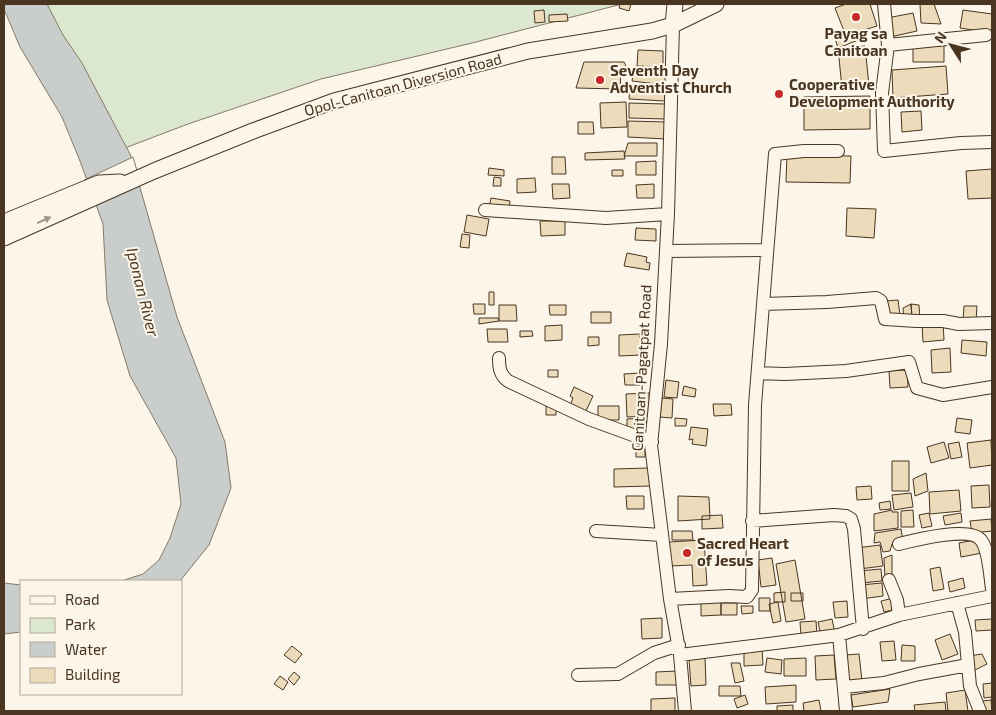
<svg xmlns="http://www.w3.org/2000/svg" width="996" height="715" font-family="'Exo 2',sans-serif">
<rect width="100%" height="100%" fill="#fbf6e9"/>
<path fill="#dce7d0" stroke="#887966" d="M40 4H622L472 43 321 79 188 124 117 151Z"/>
<path fill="#c9cecd" stroke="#887966" d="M4 4H47L63 35 82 63 131 156 177 317 225 442 231 488 209 545 180 581H121L143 574 159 560 170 538 181 504 176 458 130 376 107 300 103 224 80 161 62 117 20 47 4 9Z
M4 583 21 585V632L4 634Z"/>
<path fill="#fbf6e9" stroke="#887966" d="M133 157 141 184 93 206 84 180Z"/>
<path fill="#ecdcbc" stroke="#4a3520" d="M620 4H631L629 11 619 8Z
M846 4H870L877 26 864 30 866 37 838 48 834 35 844 31 835 8Z
M920 4H934L941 24 921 23Z
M544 10 545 22 535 23 534 11Z
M963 10 992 14V33L960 28Z
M913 13 917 31 890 37 887 18Z
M567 14 568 21 549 22V15Z
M865 46 869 86 842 88 838 48Z
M913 46H944V62H913Z
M638 50 663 51V67L637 66Z
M584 62H624L626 66 624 71H621L620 89 576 88Z
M946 66 948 94 893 98 892 70Z
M634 69 667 73 665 85 632 81Z
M630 86 666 88 665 101 629 99Z
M870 96V129L804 130V97Z
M626 102 627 127 601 128 600 103Z
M629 103 665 104V119L629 118Z
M921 111 922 130 902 132 901 112Z
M628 121 667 122 666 139 628 137Z
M578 122H593L594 134H578Z
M628 143H657V156H624Z
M624 151 625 159 585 160V153Z
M787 155 851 156 850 183 786 182Z
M552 157H565L566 174H552Z
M656 161V175H636V162Z
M489 168 504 170V176L488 175Z
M992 169V198L968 199 966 171Z
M612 170H623V176H612Z
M494 177 501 178V186H493Z
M535 178 536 192 517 193V179Z
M552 184H569L570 198 553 199Z
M654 184V198H637L636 185Z
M491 198 510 201 509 210 489 207Z
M847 208 876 209 874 238 846 236Z
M467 215 489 219 486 236 464 232Z
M540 221H565V235L541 236Z
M636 228 656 229V241L635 240Z
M462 234 470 235 469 248 460 247Z
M627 253 647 257 646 262 650 263 649 270 624 266Z
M489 292H494V305H489Z
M898 300 900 315 886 317 885 301Z
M473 304H485V314H474Z
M911 304 919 305 920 319 912 318Z
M911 304 912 318 904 320 903 308Z
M499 305H516L517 321H499Z
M549 305H566V315H550Z
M964 306H977L976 321H963Z
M591 312H611V323H591Z
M479 318H498L499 321 479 324Z
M943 322 944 340 923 342 922 324Z
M562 325V340L545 341V326Z
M487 329H507L508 342H488Z
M520 331H532L533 336 520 337Z
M640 334 641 355 619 356V335Z
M588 337H599V345L588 346Z
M962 340 987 342 986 356 961 353Z
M950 348 951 372 932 373 931 350Z
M548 370H558V377H548Z
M907 370 908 387 890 388 889 371Z
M640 373V385H625L624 374Z
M666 380 679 382 677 398 664 397Z
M684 386 696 389 695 397 682 395Z
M574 387 593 396 585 413 570 406 573 398 570 396Z
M649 393 650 416 627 417 626 394Z
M662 398 673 399 672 418 660 417Z
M713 404H731L732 415 714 416Z
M546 406H556V415H546Z
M598 406H619V420H598Z
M646 418 647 431H627V419Z
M675 418 687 419 686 426H675Z
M957 418 972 420 970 434 955 432Z
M691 427 708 429 706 446 692 444 693 439 689 440Z
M991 440 992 465 970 468 967 443Z
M944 442 949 458 931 463 927 447Z
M959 442 962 457 951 459 948 444Z
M636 447H645V457H636Z
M892 461H909V491H892Z
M649 468 650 486 614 487V469Z
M926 473 928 491 915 496 913 479Z
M989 485 990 507 972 508 971 486Z
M871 486 872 499 857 500 856 487Z
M959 490 961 511 930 514 929 492Z
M911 493 913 507 894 510 892 495Z
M626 496H644V509H627Z
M678 496 709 497 710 519 678 521Z
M890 501 891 509 880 510 879 503Z
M892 510V512H898V528L874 531V514Z
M913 510 914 527H901V511Z
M929 513 932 526 922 528 919 515Z
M961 513 962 522 945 525 943 516Z
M722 515 723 528 702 529V516Z
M991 519 992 531 972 533 970 521Z
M901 529 903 541 892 544 890 551 883 552 880 542 874 543 875 533Z
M672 531H692L693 540H672Z
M979 539 982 553 961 557 959 543Z
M704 540 707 585 693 586 692 565 670 566 669 542Z
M880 545 883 566 859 569 856 548Z
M892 555V577L885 578 884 558Z
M772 558 776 585 761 587 758 560Z
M795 560 805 619 786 622 776 564Z
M940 567 944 589 933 591 930 569Z
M881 569 882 581 860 583 859 571Z
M963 578 965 588 950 592 948 582Z
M882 583 883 596 861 599 860 585Z
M785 592V602H774V593Z
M791 593H803V601H791Z
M701 597H721V615L701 616Z
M759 598H770V611H759Z
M894 598 896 609 884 612 881 601Z
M847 601 848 617 835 618 833 602Z
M778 602 781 621 773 623 769 604Z
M721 603H737V615H721Z
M741 606H753V613L742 614Z
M662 618V638L642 639 641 619Z
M832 619 835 633 821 636 818 622Z
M992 619V630L976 631 975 620Z
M816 621 817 635 801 636 800 622Z
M950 634 958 654 942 660 935 640Z
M894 641 896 660 882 661 880 642Z
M902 645 915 646V661H901Z
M292 646 302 654 295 663 284 655Z
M762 648 763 665 744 666V649Z
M859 654 862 681 848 683 846 655Z
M982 654 987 664 971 672 969 656Z
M834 655 836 679 816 680 815 656Z
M705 658 706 685 691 686 689 659Z
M767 658 782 660 781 674 765 672Z
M806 658V676H784V659Z
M731 663H740L744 681 735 683Z
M678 671V685H656V672Z
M294 672 300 677 294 685 288 679Z
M280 676 288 682 283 690 274 684Z
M992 683V697L984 698 983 684Z
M796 685V702L766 704 765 687Z
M719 686H740L741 696H719Z
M890 689 888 702 853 707 851 695Z
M965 690 968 711H948L946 693Z
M745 695 748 704 737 708 734 699Z
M675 698V711H651V699Z
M819 700 821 711H804L803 703Z
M991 700 992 711H984L982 701Z
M945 702 946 711H915L914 705Z
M793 705V711H777V706Z"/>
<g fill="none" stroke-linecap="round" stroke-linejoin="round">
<defs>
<path id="minor" d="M884 4 888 45 882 93 884 151 961 143 992 142
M673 25 668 214 661 344 651 445 670 599 680 655 685 711
M888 45 986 35
M485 210 606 218 668 214
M666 251 767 250
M763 304 827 302 876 298 881 301 885 319 916 321H943L959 324 992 323
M499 358C499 368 500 375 508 381L589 419 652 442
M758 373 785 374 846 371 909 362 917 388 943 395 992 387
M752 521 834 515 846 516 851 519 854 529 863 629
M596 531 662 535
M899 544C915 540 970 526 981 540 989 550 990 576 992 589
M889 580 897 600 899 615
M670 599 729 596 747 597 752 590 755 405 775 154 804 151H838
M957 603 965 632 970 686 980 711
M839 635 846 711
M680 655 839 635 899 615 992 596
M578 675 618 674 654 653 679 645
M844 687 884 683 919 674 968 665"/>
<path id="major" d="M673 25 675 4
M4 222 99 183 120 182
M4 238 154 171 253 131 334 101 528 51 652 31 673 25 716 4"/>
</defs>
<use href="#minor" stroke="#4a3520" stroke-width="14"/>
<use href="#major" stroke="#4a3520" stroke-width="17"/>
<use href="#minor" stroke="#fbf6e9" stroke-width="12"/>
<use href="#major" stroke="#fbf6e9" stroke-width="15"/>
</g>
<defs><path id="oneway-solid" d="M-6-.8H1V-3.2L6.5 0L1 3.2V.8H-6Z" transform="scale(1.25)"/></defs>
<use fill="#a29684" href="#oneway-solid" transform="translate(44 220) rotate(-24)"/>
<g fill="#c62828" stroke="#fbf6e9" stroke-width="2">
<circle cx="856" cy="17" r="5"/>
<circle cx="600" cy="80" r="5"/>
<circle cx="779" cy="94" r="5"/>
<circle cx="687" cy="553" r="5"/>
</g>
<g text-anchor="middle" stroke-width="4" stroke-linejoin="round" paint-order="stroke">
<g font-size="15" font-weight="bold" fill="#4a3520" stroke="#fbf6e9" text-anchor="start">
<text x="856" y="39" text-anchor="middle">Payag sa<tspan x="856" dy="17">Canitoan</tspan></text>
<text x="610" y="76">Seventh Day<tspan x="610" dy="17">Adventist Church</tspan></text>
<text x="789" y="90">Cooperative<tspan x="789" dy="17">Development Authority</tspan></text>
<text x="697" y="549">Sacred Heart<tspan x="697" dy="17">of Jesus</tspan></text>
</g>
<g font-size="15" fill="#4a3520" stroke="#fbf6e9">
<text transform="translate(403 85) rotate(-15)" y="5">Opol-Canitoan Diversion Road</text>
<text transform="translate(642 368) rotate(-87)" y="5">Canitoan-Pagatpat Road</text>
</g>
<g font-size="16" font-style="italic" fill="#4a3520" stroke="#fbf6e9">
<text transform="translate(143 292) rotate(76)" y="6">Iponan River</text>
</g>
</g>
<rect width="996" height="715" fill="none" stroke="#4a3520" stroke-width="10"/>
<rect x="20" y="580" width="162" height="115" fill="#fbf6e9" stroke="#b4a999"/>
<rect x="30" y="596" width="25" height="8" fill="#fbf6e9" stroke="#b4a999"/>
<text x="65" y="605" font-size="15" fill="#4a3520">Road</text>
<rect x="30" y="618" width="25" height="15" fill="#dce7d0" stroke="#b4a999"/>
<text x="65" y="630" font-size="15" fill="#4a3520">Park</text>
<rect x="30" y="642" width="25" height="15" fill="#c9cecd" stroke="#b4a999"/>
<text x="65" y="655" font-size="15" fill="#4a3520">Water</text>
<rect x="30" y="668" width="25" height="15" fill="#ecdcbc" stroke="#b4a999"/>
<text x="65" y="680" font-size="15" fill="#4a3520">Building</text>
<g transform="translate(951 45) rotate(306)" stroke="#fbf6e9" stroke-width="4" paint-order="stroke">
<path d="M0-4L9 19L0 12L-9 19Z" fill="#4a3520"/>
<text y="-8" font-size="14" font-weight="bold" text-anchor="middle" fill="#4a3520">N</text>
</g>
</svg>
